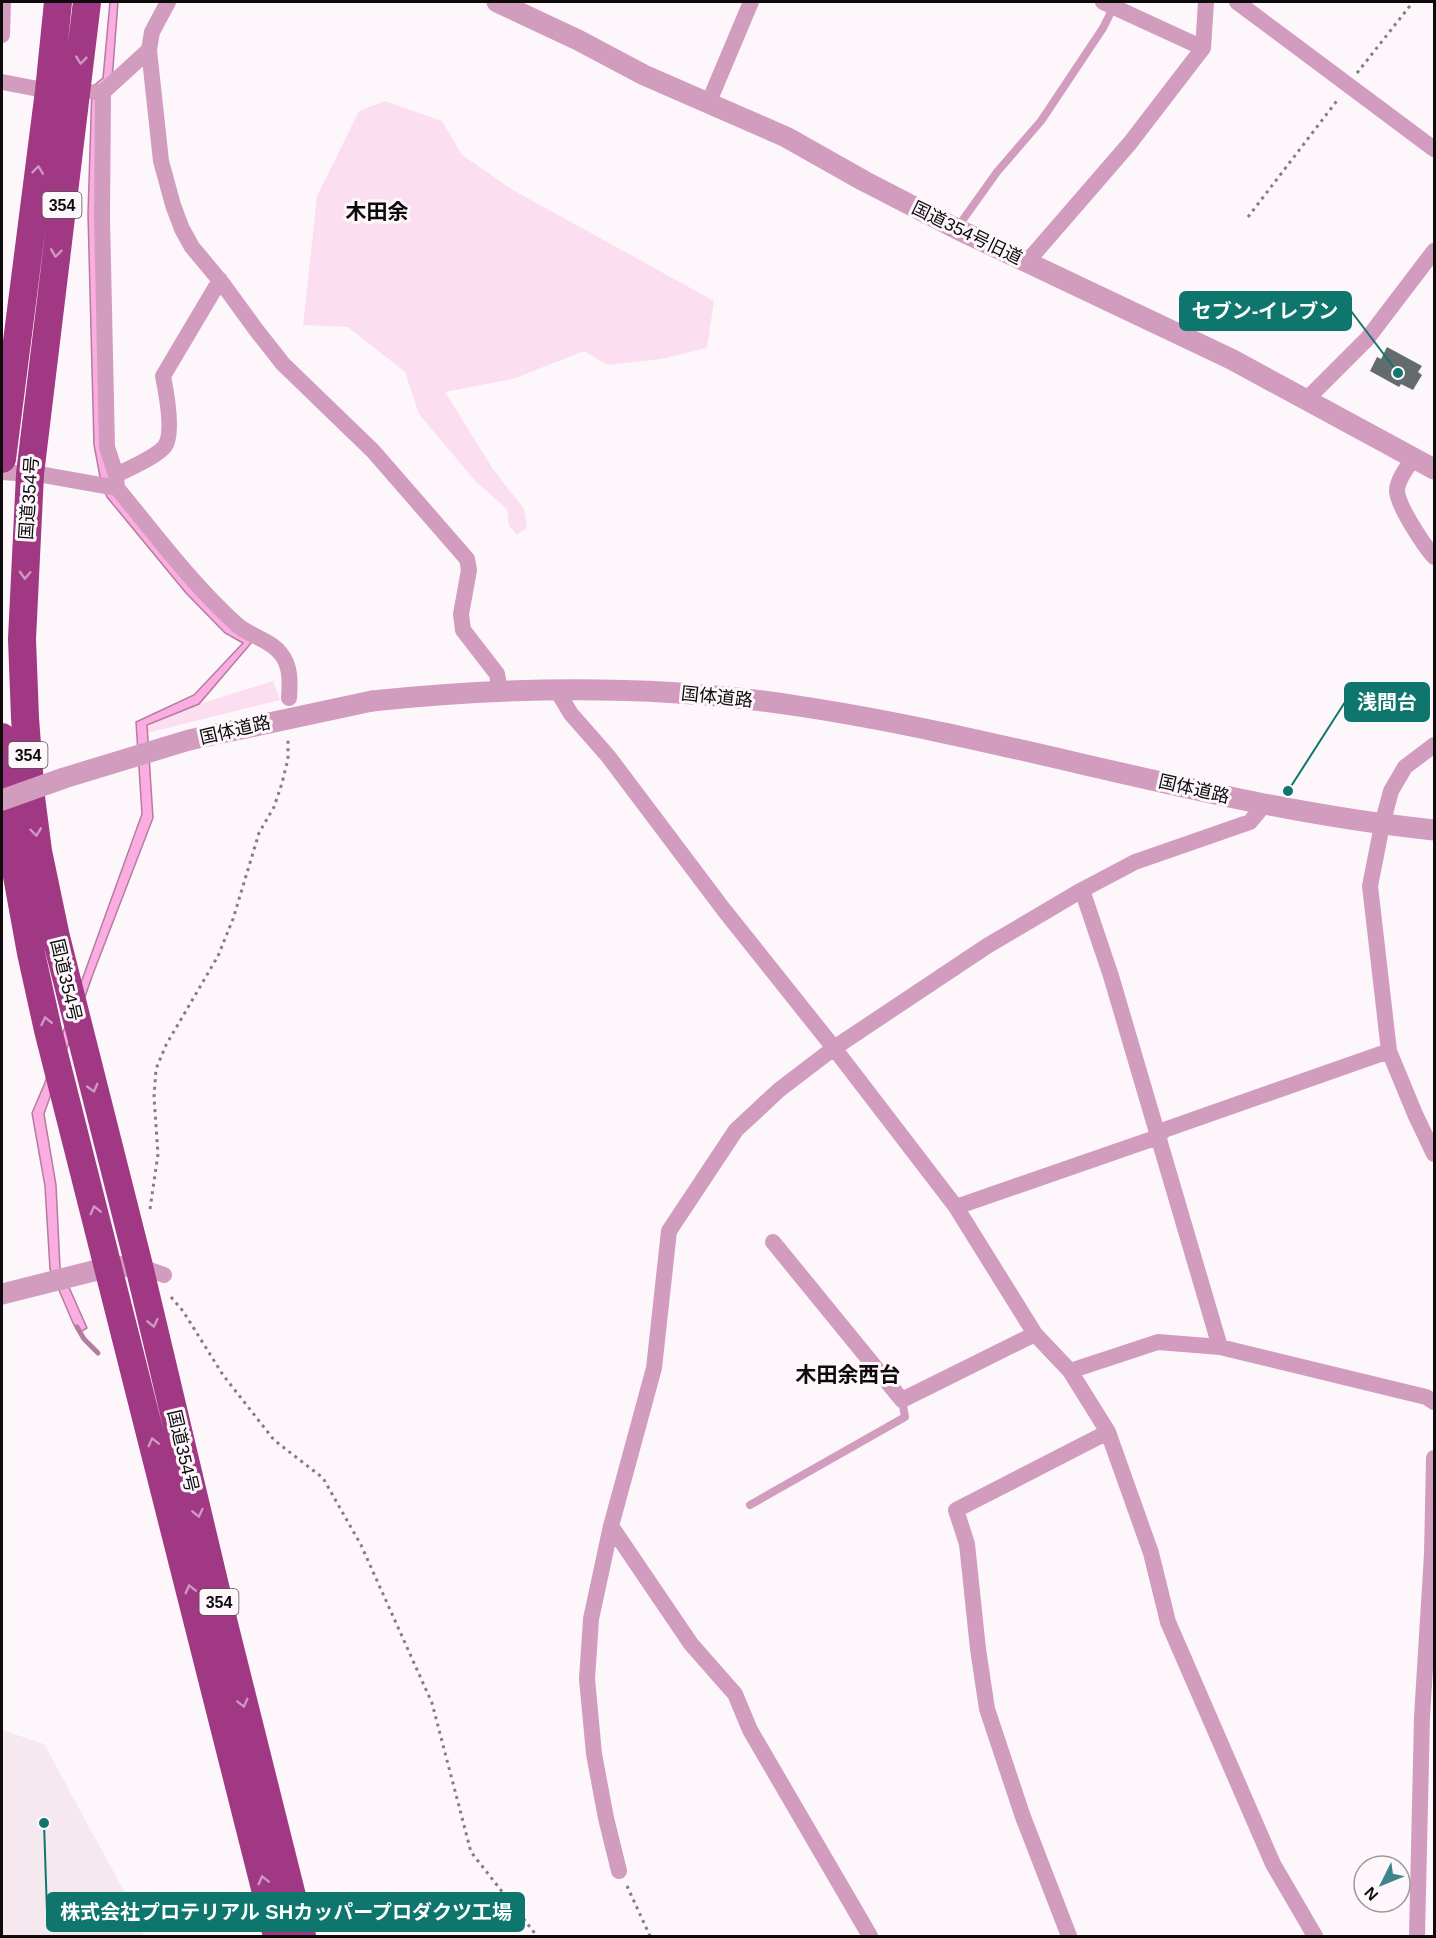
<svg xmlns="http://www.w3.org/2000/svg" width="1436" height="1938" font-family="Helvetica,'Noto Sans JP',sans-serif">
<rect width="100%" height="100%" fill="#fdf7fb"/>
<path fill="#f5e8ef" d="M2 1730 44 1744 130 1902 144 1936H2Z"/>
<path fill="#fcdef1" d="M385 101 442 121 462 155 513 190 714 301 707 348 661 359 607 365 584 351 513 379 445 392 493 469 524 509 527 527 517 535 509 526 507 509 476 482 419 414 405 372 348 327 303 325 317 196 359 111Z
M273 681 280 700 147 733V725L199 704Z"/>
<path fill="#fbace0" stroke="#b47ca0" stroke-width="1.5" d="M110 2H118L112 80 102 87 110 481 252 642 199 704 147 725 153 818 93 974 44 1114 56 1185 60 1267 87 1328 79 1333 73 1323 50 1269 45 1186 32 1113 44 1085 142 814 136 722 194 695 243 643 225 633 186 593 107 497 101 482 94 445 88 214 92 87 103 78Z"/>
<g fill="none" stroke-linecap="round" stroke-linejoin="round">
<path stroke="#b47ca0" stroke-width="5" d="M77 1327 84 1339 98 1353"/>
</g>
<path fill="#646b6c" d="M1387 347 1422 366 1418 372 1422 375 1413 390 1401 384 1399 387 1370 371 1377 357 1381 359Z"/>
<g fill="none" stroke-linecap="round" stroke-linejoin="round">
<path stroke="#827e81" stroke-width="3" stroke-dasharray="3 4.5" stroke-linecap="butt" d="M1357 73 1413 2
M1248 217 1339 98
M150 1209 158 1154 154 1097 156 1069 166 1045 218 956 233 919 259 833 274 807 282 783 288 759V739
M171 1297 183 1311 223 1375 274 1440 323 1478 361 1545 432 1703 471 1852 537 1936
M627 1886 650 1936"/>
<path stroke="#d29cbf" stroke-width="8" d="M957 228 997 172 1041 121 1103 28 1114 6
M750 1505 905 1417 902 1400"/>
<path stroke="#d29cbf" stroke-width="16" d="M168 2 152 32 149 50 161 161 173 205 182 229 192 247 222 283 257 331 283 364 373 451 467 559 469 570 461 614 463 630 497 674 500 690
M1103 2 1203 48
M1237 2 1434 149
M2 35 3 2
M2 82 49 91
M94 92H103L149 50
M103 92 102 217 107 447 116 475 117 488C155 534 191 583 235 623 248 636 270 639 281 654 291 666 290 683 289 698
M708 104 751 2
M1027 262 1130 143 1203 48 1206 2
M1306 400 1367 339 1434 251
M1414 458C1407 467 1397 480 1397 491 1398 507 1424 545 1434 557
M2 472 44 475 117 488
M116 475C128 469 158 456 165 446 174 433 166 391 163 376L220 280
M556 689 571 714 608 756 724 910 834 1048 956 1207 1035 1334 1070 1371 1108 1432 1151 1553 1168 1622 1273 1864 1315 1936
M1434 745 1405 767 1391 791 1382 825 1370 886 1389 1051 1415 1114 1434 1154
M1082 890 1111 976 1220 1347
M956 1207 1158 1137 1164 1130 1389 1051
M773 1242 902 1400 1035 1334
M139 1266 164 1275
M1070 1371 1158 1342 1220 1347 1426 1397 1434 1402
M611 1526 691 1644 735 1694 750 1730 870 1936
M619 1871 606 1818 594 1754 587 1679 591 1619 611 1526 654 1368 669 1231 736 1130 779 1090 834 1048 987 946 1082 890 1135 862 1250 822 1265 804
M1069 1936 1023 1817 987 1709 978 1649 967 1544 956 1510 1108 1432
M1417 1936 1422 1717 1432 1554 1434 1458"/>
<path stroke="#d29cbf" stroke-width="21" d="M497 2 578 40 644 75 786 137 864 181 957 229 1231 359 1434 469
M372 701C514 686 657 684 798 706 1012 738 1219 808 1434 830
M2 1294 109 1267 139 1266"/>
<path stroke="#a03884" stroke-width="28" d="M87 2 30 474 22 639 25 718 31 797 38 851 56 937 139 1266 225 1628 302 1936
M2 459 49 91 58 2
M2 737 13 854 31 953 48 1030 277 1936"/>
<path stroke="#d29cbf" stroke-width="21" d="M2 800 64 778 189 740 372 701"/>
</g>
<defs><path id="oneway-chevron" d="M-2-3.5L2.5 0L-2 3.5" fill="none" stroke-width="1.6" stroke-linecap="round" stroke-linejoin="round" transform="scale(1.5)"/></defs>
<g stroke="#ce98c0">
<use href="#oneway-chevron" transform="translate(81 60) rotate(96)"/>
<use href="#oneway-chevron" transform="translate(38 170) rotate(-83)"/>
<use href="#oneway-chevron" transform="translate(56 253) rotate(97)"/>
<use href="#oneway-chevron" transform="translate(25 575) rotate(92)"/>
<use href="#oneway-chevron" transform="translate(36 832) rotate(83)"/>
<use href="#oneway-chevron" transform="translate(46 1021) rotate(-103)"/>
<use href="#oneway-chevron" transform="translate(93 1088) rotate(75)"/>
<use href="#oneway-chevron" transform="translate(95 1210) rotate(-104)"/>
<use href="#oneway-chevron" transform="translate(153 1323) rotate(77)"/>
<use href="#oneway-chevron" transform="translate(153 1442) rotate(-104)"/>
<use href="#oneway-chevron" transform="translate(198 1513) rotate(77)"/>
<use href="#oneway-chevron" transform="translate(190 1589) rotate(-104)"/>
<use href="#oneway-chevron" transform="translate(243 1703) rotate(76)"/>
<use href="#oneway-chevron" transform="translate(263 1880) rotate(-104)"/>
</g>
<g text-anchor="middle" stroke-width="6" stroke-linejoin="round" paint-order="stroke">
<g fill="#fdf7fb" stroke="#555254" stroke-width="1.5">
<rect x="42.5" y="192" width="39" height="26" rx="4.5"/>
<rect x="8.5" y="742" width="39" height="26" rx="4.5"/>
<rect x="199.5" y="1589" width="39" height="26" rx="4.5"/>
</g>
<g font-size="16" font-weight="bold" fill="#0d0b0c">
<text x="62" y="211">354</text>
<text x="28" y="761">354</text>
<text x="219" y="1608">354</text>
</g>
<g font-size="18" fill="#0d0b0c" stroke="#fdf7fb">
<text transform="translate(967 233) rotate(26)" y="6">国道354号旧道</text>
<text transform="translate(29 498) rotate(-86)" y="6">国道354号</text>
<text transform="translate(717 697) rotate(6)" y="6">国体道路</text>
<text transform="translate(235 730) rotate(-13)" y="6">国体道路</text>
<text transform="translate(1194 789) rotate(13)" y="6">国体道路</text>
<text transform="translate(66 980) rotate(77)" y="6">国道354号</text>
<text transform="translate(183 1451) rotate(77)" y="6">国道354号</text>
</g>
<g font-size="21" font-weight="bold" fill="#0d0b0c" stroke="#fdf7fb">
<text x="377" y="219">木田余</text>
<text x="848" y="1382">木田余西台</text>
</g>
</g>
<path fill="none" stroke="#0f766e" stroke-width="2" d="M1398 373L1351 311M1288 791L1345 702M44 1823L47 1912"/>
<g fill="#0f766e" stroke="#fdf7fb" stroke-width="2">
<circle cx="1398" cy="373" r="6"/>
<circle cx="1288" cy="791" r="6"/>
<circle cx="44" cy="1823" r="6"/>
</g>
<g fill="#0f766e" stroke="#0f766e" stroke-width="2">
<rect x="1180" y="292" width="171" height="38" rx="6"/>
<rect x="1345" y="683" width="84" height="38" rx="6"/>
<rect x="47" y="1893" width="477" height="38" rx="6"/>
</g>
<g font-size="20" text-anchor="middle" font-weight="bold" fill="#fff">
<text x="1265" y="318">セブン-イレブン</text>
<text x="1387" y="709">浅間台</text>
<text x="286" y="1919">株式会社プロテリアル SHカッパープロダクツ工場</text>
</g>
<rect width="1436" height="1938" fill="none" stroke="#0d0b0c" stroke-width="6"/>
<g transform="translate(1382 1884) rotate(227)"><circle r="28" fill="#fdf7fb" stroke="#9d999b" stroke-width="1.5"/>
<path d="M0-4.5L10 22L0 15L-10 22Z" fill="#3d848c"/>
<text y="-9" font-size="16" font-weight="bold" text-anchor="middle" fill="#0d0b0c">N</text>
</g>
</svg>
